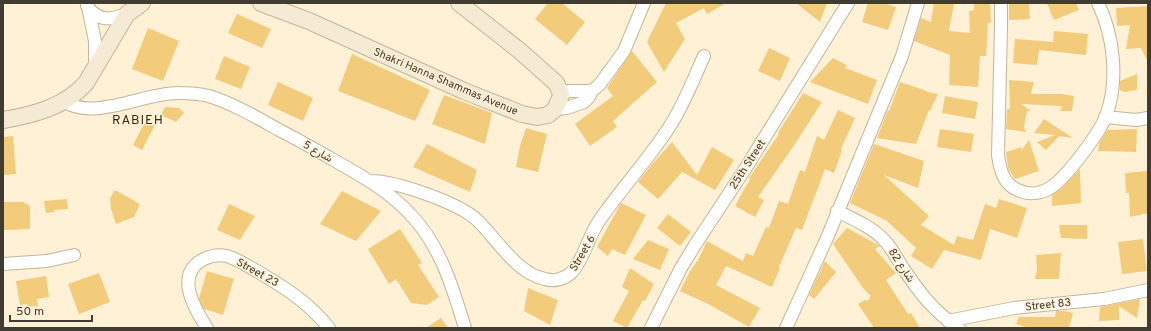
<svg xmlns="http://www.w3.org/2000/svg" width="1151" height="331" font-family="Overpass,Vazirmatn,sans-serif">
<rect width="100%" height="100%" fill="#fef1d6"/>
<path fill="#f2cc7b" d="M548 3H562L585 22 567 45 535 19Z
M666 3H726L707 14 704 8 676 23 685 39 664 72 647 42Z
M796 3H827L820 22Z
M868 3H884L896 7 888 30 862 22Z
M934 3H954L949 31 970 33 969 11 974 10V3H990L991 23H988L986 56H980L978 87 949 85 950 55 914 41 921 18 931 22Z
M1009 3H1029L1030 19 1009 20Z
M1047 3H1076L1079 10 1054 20Z
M1148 6V62L1141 48 1126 49 1130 25 1117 26 1116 8Z
M237 14 271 29 262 48 228 33Z
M148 28 179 41 163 81 132 69Z
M1054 31 1088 34 1086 55 1039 50 1037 65 1013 63 1015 39 1053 42Z
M769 48 790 58 780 81 758 71Z
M632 51 657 82 613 121 617 127 590 146 575 124 613 96 607 88Z
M352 54 430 90 415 121 338 91Z
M224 56 250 67 241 89 215 79Z
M833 58 847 65 845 68 877 80 868 104 810 82Z
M1137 74V90L1125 92 1120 90V81Z
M1009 80 1034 82 1031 94H1061L1074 96 1072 111H1060L1062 106 1021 104 1031 111H1027L1024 127 1026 132 1006 129 1007 109H1010Z
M278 82 313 98 303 121 268 105Z
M900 82 927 91V92L938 94 930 111 929 110 916 144 877 138 888 110 889 111Z
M803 93 822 102 795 144 758 197 764 200 755 217 735 206 750 179 749 178 779 134 778 133Z
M444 95 492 113 485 144 432 124Z
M945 96 978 102 975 119 942 113Z
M165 107 179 108 184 113 176 122 161 115Z
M838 110 855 118 841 149 842 150 834 173 825 169 802 230 796 228 779 267 780 268 772 287 726 266 716 285 760 308 749 327 708 304 680 291 689 273 697 261H699L698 260 707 241 743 261 746 253 753 256 766 227 769 228 779 201 788 204 800 170 805 172 817 136 824 140Z
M1044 119 1073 138 1059 136 1046 150 1037 142 1055 135 1034 133Z
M146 120 155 125 142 150 133 145Z
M526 128 547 134 538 172 516 167 520 146Z
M940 129 974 134 971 152 937 147Z
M1137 129 1136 152 1098 151 1099 144 1107 130Z
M13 136 16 174 3 175V137Z
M1029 140 1039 171 1015 179 1008 168 1006 152 1022 147 1021 151Z
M672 142 697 175 712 147 734 160 715 190 682 172 658 199 638 182 654 162Z
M427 144 477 170 470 192 413 167Z
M874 144 924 161 918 188 884 175 929 216 921 225 954 245 957 236 973 240 985 204 996 208 999 199 1027 208 1017 238 990 229 981 260 944 250 932 269 911 256 916 248 887 221 850 203Z
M1080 169 1081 203 1052 206V195L1062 188Z
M1148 171V213L1130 217 1129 193H1126L1125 173Z
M115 190 140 204 134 217 116 224 111 209 110 198Z
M342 191 381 211 356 241 320 224Z
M67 199 68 209 54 210V212L46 213 44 201Z
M3 202H23L30 206V229L3 230Z
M621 203 646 215 625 255 612 249 608 256 597 247Z
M229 204 255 216 240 240 217 230Z
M668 214 691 232 680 246 657 228Z
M1059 225H1087V239L1061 238Z
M847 228 880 246 875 249 896 273 886 280 908 314 911 313 920 328H874L858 304 865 300 867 301 870 299 869 297 871 296 863 288 833 244Z
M400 229 422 263 418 265 439 297 427 305 411 303 396 279 389 284 368 249Z
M1143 239 1147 271 1122 274 1118 242Z
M648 240 669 249 660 270 633 259Z
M1061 253 1059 279H1035L1037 269 1036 255Z
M825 261 836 272 814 299 809 295Z
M630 268 654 284 645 301 643 300 627 328 613 321 629 291 622 287Z
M207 271 234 279 223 315 204 309 199 299Z
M99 273 110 302 79 314 68 284Z
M46 276 49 297 37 299 38 306 27 307 28 304 20 305 16 281Z
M528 288 558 300 550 325 524 311Z
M1140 299 1137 318 1119 306V320L1099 321 1100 307Z
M1056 311H1064L1073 313 1069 328H1028L1016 324 1019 317H1055Z
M441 318 448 328H426Z"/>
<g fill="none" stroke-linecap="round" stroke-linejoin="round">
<defs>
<path id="street" d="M1001 3V27L998 155C1000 169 1003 184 1018 190 1028 195 1040 194 1050 188 1066 178 1099 134 1106 116 1119 81 1114 36 1098 3
M87 6C99 22 110 20 127 14
M88 7 95 41V68
M560 91H592
M64 101C93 122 145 92 179 93 188 93 200 94 209 96 234 104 256 117 279 130 299 140 318 151 337 162 364 177 390 192 411 215 440 245 453 288 465 328
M555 109 567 108 584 102 588 98 592 91 600 84 624 51 644 3
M1105 117 1136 120 1148 118
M371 181C396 181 459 203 477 220 497 239 516 273 545 279 554 282 565 279 572 272 585 257 588 237 599 221 621 189 647 161 668 129 683 107 693 80 704 56
M837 211C853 219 872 227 884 240 892 248 897 259 903 268 919 292 935 313 959 328
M3 264 47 261 74 255
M948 321 1014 308 1104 299 1148 290
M207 328C194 308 174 274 204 259 212 255 218 254 227 256 239 260 250 267 260 273 287 289 309 303 329 328
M651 328 681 268 695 245 747 166 848 3
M786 328 827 238 902 56 918 3"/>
<path id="secondary" d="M261 3 309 21 464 91 522 114 537 117 548 115 555 109 561 96 560 91 556 83 520 51 459 3
M3 120C33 115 65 107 86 83L127 14 142 3"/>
</defs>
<use href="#street" stroke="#c2b59b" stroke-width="14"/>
<use href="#secondary" stroke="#c2b59b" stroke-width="18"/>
<use href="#street" stroke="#fff" stroke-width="12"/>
<use href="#secondary" stroke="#f5ebd5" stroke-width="16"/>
</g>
<g text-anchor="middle" stroke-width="3" stroke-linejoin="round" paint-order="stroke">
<g font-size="11" fill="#413c31" stroke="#fef1d6">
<text transform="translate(446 81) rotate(23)" y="4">Shakri Hanna Shammas Avenue</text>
<text transform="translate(318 151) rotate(30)" y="4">شارع 5</text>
<text transform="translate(747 164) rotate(-57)" y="4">25th Street</text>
<text transform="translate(582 253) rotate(-60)" y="4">Street 6</text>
<text transform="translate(902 265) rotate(57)" y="4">شارع 82</text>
<text transform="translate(258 272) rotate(29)" y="4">Street 23</text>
<text transform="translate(1048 304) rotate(-6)" y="4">Street 83</text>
</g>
<g font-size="13" letter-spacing="1" fill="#372d17" stroke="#fef1d6">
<text x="138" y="124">RABIEH</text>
</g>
</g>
<rect width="1151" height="331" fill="none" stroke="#413c31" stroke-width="8"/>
<path d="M10 315v6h82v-6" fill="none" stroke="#413c31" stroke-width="2"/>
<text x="16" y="315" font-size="12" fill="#413c31" stroke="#fef1d6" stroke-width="3" paint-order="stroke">50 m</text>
</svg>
